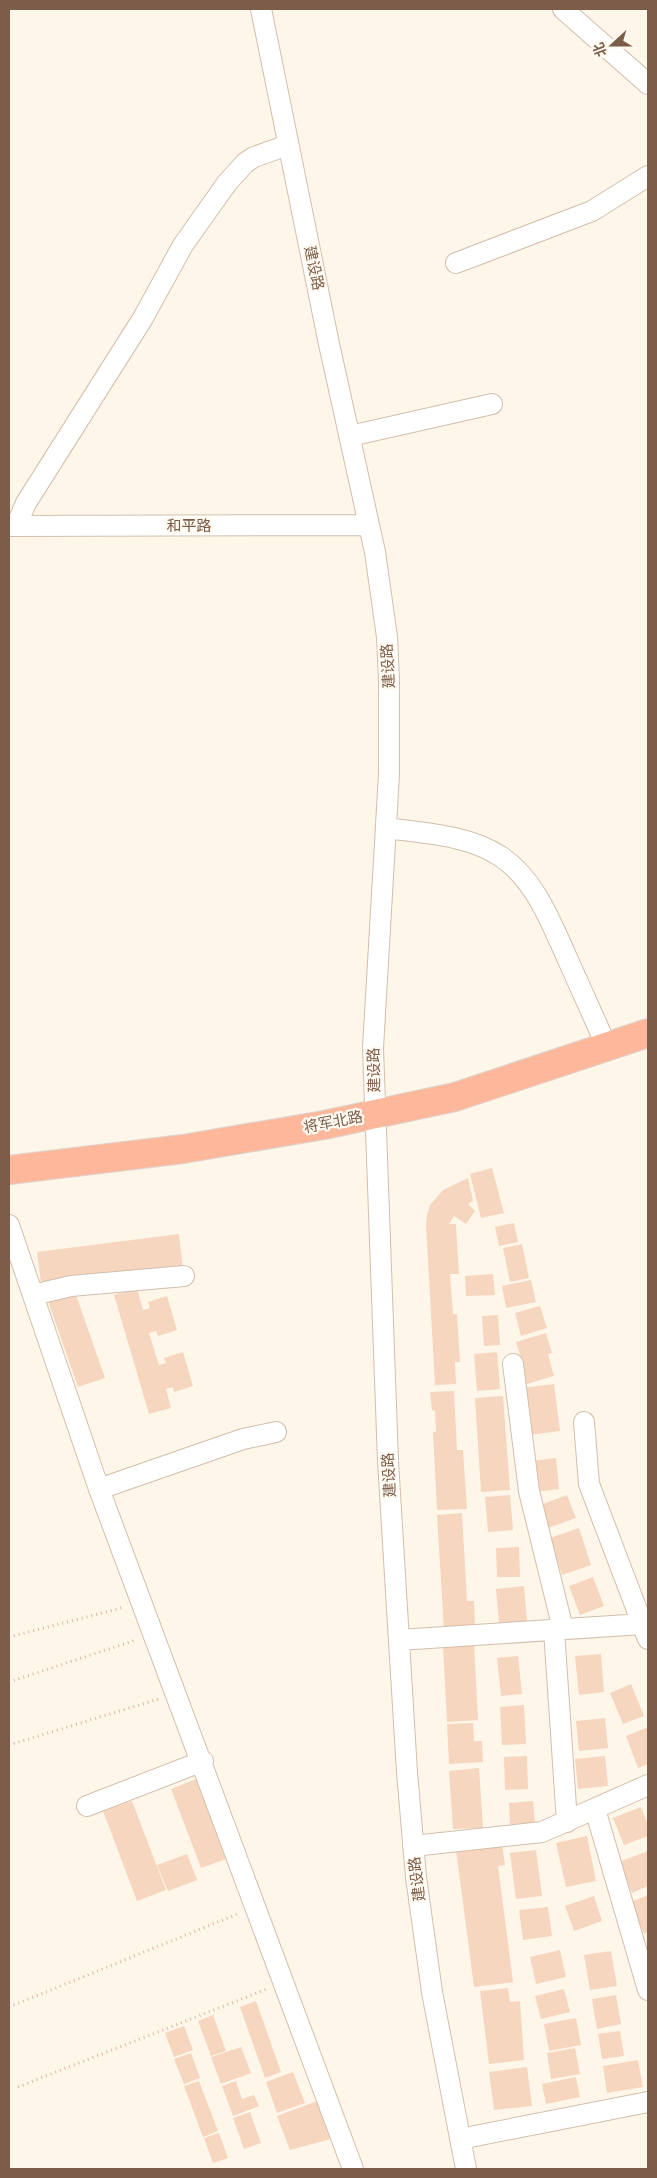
<svg xmlns="http://www.w3.org/2000/svg" width="657" height="2178" font-family="'Exo 2','Noto Sans SC',sans-serif">
<rect width="100%" height="100%" fill="#fef6e9"/>
<path fill="#f6d6be" d="M492 1168 504 1213 481 1218 470 1174Z
M468 1178 473 1201 468 1204 475 1211 466 1224 454 1216 449 1224H456L459 1274H450L453 1314H457L460 1362H455L456 1384 435 1385 426 1225 427 1215 430 1205 443 1190Z
M514 1223 518 1242 499 1246 495 1227Z
M179 1234 183 1270 41 1282 37 1252Z
M522 1244 529 1278 510 1282 503 1248Z
M493 1274 495 1295 466 1296 465 1276Z
M531 1280 536 1302 506 1308 502 1286Z
M137 1288 143 1310 150 1308 148 1302 167 1296 177 1330 158 1336 156 1331 149 1333 159 1365 166 1363 164 1358 183 1352 193 1386 174 1392 173 1387 166 1389 171 1408 149 1414 114 1295Z
M75 1292 105 1378 78 1387 48 1301Z
M540 1306 547 1328 521 1336 515 1313Z
M498 1315 500 1345 484 1346 482 1316Z
M546 1333 552 1353 548 1354 554 1376 524 1385 522 1362 516 1342Z
M497 1352 500 1389 477 1391 474 1354Z
M554 1384 560 1431 529 1435 522 1388Z
M454 1391 457 1450H463L467 1509 437 1510 433 1432H436L435 1410 432 1411 430 1392Z
M503 1396 510 1490 481 1492 475 1398Z
M556 1458 559 1489 536 1492 532 1461Z
M510 1495 513 1530 488 1532 485 1497Z
M567 1495 576 1518 548 1528 540 1505Z
M462 1513 467 1601H474L475 1628 444 1630 437 1515Z
M579 1528 591 1565 562 1575 550 1538Z
M519 1547 520 1577H497L496 1548Z
M593 1577 604 1606 580 1615 569 1586Z
M524 1586 527 1621 499 1623 496 1589Z
M474 1644 478 1720 447 1722 443 1646Z
M601 1654 604 1692 579 1695 575 1656Z
M518 1656 522 1694 501 1696 497 1658Z
M631 1684 644 1716 623 1724 610 1693Z
M524 1705 526 1744 502 1745 500 1707Z
M605 1718 608 1748 579 1751 576 1721Z
M473 1723 474 1741H482L483 1762 449 1764 447 1724Z
M648 1727V1764L638 1768 626 1736Z
M527 1756 528 1789 505 1790 504 1757Z
M605 1756 608 1786 578 1789 575 1759Z
M479 1768 483 1828 453 1829 449 1771Z
M196 1779 226 1859 201 1868 171 1789Z
M132 1801 166 1890 137 1901 103 1811Z
M533 1801 535 1824 510 1825 509 1803Z
M641 1807 648 1825V1836L624 1845 613 1818Z
M587 1836 596 1881 566 1887 556 1843Z
M502 1844 505 1865 498 1866 513 1982 474 1987 456 1850Z
M536 1850 542 1896 516 1899 510 1853Z
M648 1851V1886L632 1893 619 1862Z
M187 1854 197 1880 168 1891 157 1865Z
M648 1895V1932L644 1934 631 1902Z
M594 1896 602 1921 574 1931 565 1906Z
M548 1907 552 1936 523 1940 519 1910Z
M560 1950 566 1977 536 1984 530 1957Z
M611 1951 617 1986 590 1990 584 1955Z
M508 1988 510 2002 520 2001 524 2060 489 2064 480 1991Z
M564 1989 570 2012 541 2019 535 1996Z
M616 1995 621 2024 597 2029 592 1999Z
M256 2001 281 2072 265 2078 240 2007Z
M213 2015 226 2051 211 2056 198 2021Z
M576 2018 581 2045 549 2051 544 2024Z
M184 2026 193 2050 174 2057 165 2033Z
M620 2031 624 2056 602 2059 598 2034Z
M241 2047 251 2073 221 2084 211 2057Z
M575 2048 580 2074 551 2079 547 2053Z
M191 2053 200 2078 184 2084 174 2059Z
M638 2060 643 2087 607 2093 603 2066Z
M527 2067 532 2106 494 2110 489 2072Z
M293 2072 305 2103 277 2113 266 2082Z
M576 2077 580 2097 546 2104 542 2084Z
M199 2081 218 2131 203 2137 184 2086Z
M236 2081 242 2099 254 2095 259 2106 233 2116 222 2086Z
M317 2101 331 2139 290 2150 277 2116Z
M250 2112 261 2143 244 2149 233 2118Z
M219 2133 228 2158 213 2163 204 2138Z"/>
<g fill="none" stroke-linecap="round" stroke-linejoin="round">
<defs>
<path id="minor" d="M261 9 329 344 375 552 387 637 389 680V774L373 1048 388 1461 407 1772 416 1877 432 1992 466 2169
M563 9 648 84
M456 263 592 211 648 176
M350 436 492 404
M9 526 369 525
M16 526 26 503 143 318 183 245 227 183 245 163 254 157 288 145
M386 828C424 833 467 835 500 856 536 880 551 923 568 960 581 989 594 1018 607 1047
M9 1225 99 1489 353 2169
M33 1295 71 1286 184 1276
M513 1364 529 1491 563 1629
M584 1422 589 1484 648 1639
M99 1489 243 1439 276 1432
M554 1630 567 1822
M399 1640 643 1624
M87 1806 203 1761
M595 1809 648 1990
M413 1846 542 1832 648 1785
M460 2139 648 2102"/>
<path id="highway" d="M9 1170 183 1149 324 1125 455 1097 648 1033"/>
</defs>
<use href="#minor" stroke="#d2bfad" stroke-width="22"/>
<use href="#highway" stroke="#ddd5d0" stroke-width="30"/>
<path stroke="#dcb9a0" stroke-width="3" stroke-dasharray="1 4" stroke-linecap="butt" d="M9 1637 125 1607
M9 1682 136 1640
M9 1745 159 1699
M9 2007 240 1913
M18 2087 267 1989"/>
<use href="#minor" stroke="#fff" stroke-width="20"/>
<use href="#highway" stroke="#fdb89b" stroke-width="28"/>
</g>
<g text-anchor="middle" stroke-width="4.5" stroke-linejoin="round" paint-order="stroke">
<g font-size="15" fill="#7c5d49" stroke="#fffaf1">
<text transform="translate(314 268) rotate(78)" y="5">建设路</text>
<text x="189" y="531">和平路</text>
<text transform="translate(388 666) rotate(-93)" y="5">建设路</text>
<text transform="translate(374 1070) rotate(-91)" y="5">建设路</text>
<text transform="translate(333 1122) rotate(-11)" y="5">将军北路</text>
<text transform="translate(389 1475) rotate(-93)" y="5">建设路</text>
<text transform="translate(417 1879) rotate(-97)" y="5">建设路</text>
</g>
</g>
<rect width="657" height="2178" fill="none" stroke="#7c5d49" stroke-width="20"/>
<g transform="translate(612 45) rotate(249)" stroke="#fffaf1" stroke-width="4" paint-order="stroke">
<path d="M0-4L9 19L0 12L-9 19Z" fill="#7c5d49"/>
<text y="-8" font-size="14" font-weight="bold" text-anchor="middle" fill="#7c5d49">北</text>
</g>
</svg>
